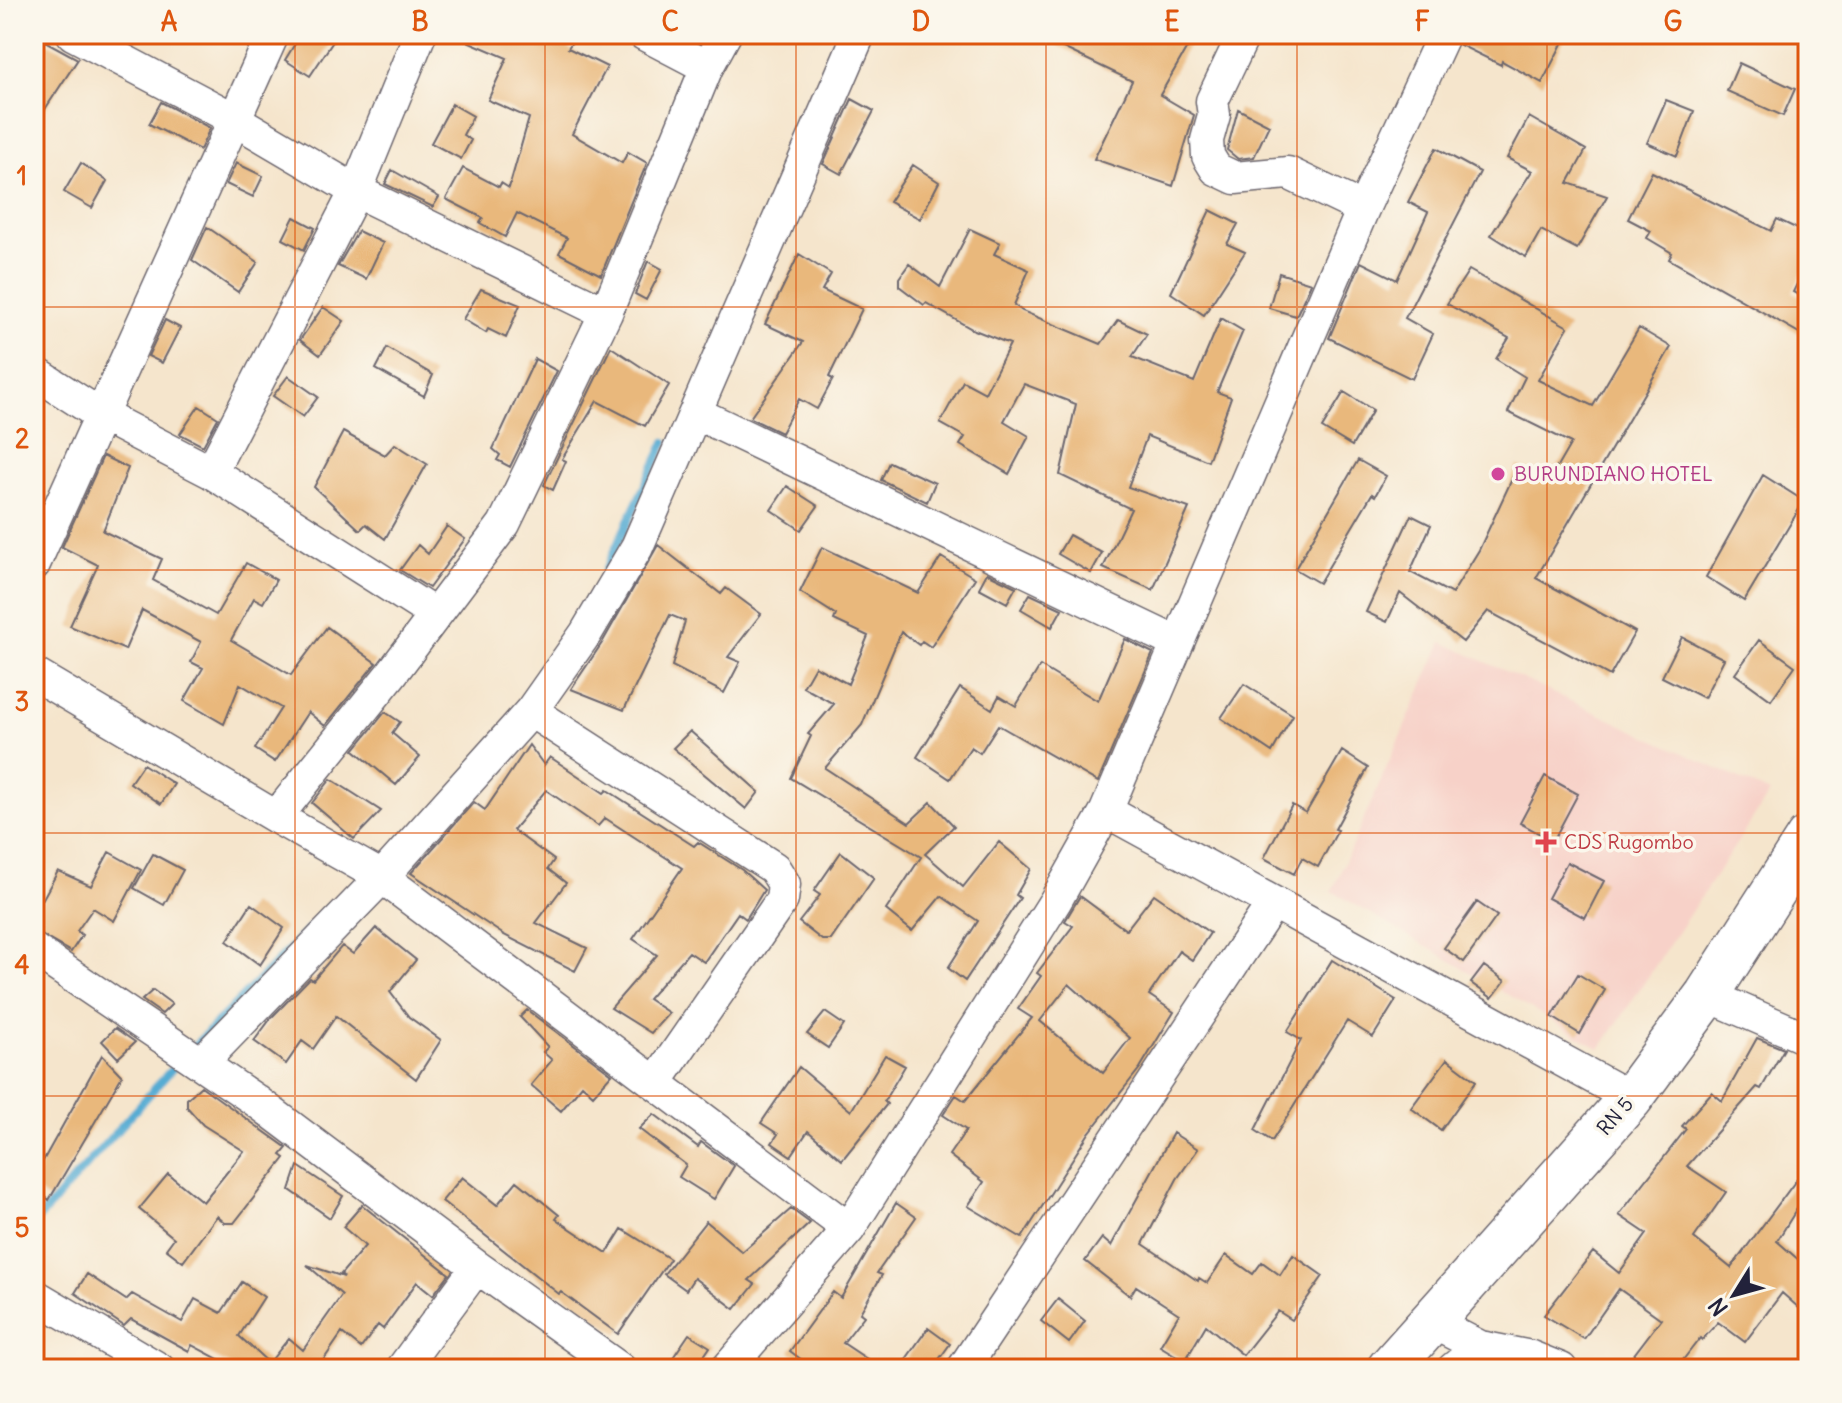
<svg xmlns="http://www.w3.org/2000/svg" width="1842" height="1403" font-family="Delius,sans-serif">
<rect width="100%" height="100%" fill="#fbf7ec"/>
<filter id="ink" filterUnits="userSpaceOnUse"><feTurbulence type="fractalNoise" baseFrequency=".0125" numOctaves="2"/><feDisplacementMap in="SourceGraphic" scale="16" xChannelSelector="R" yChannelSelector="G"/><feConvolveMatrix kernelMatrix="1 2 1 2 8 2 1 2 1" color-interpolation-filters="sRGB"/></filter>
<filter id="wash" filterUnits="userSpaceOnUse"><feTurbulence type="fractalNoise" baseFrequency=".006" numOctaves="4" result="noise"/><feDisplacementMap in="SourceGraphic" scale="32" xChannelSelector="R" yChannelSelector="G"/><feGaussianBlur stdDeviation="1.8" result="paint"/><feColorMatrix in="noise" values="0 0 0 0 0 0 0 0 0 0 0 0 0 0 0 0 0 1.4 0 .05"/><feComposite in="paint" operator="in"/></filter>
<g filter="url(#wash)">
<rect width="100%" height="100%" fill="#f5e5cc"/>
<path fill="#f7d1c8" d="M1442 642 1770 793 1600 1049 1332 891Z"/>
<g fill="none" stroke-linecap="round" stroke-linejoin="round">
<path stroke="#57acd3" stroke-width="8" d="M605 571 665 442
M194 1046 311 927
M34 1224 180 1060"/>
</g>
<g id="blocks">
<path fill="#e9b87b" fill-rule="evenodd" d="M301 34H338L310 76 285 60Z
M451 34H577L568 48 607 67 572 134 622 163 628 152 647 163 601 275 559 253 567 238 517 213 505 237 480 223 483 218 446 199 463 168 499 187 501 183 509 188 529 118 488 100 507 58Z
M1034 34H1195L1160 95 1194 115 1173 186 1094 159 1132 81Z
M1463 34H1567L1542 83 1502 61 1501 65 1460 45Z
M43 40 78 59 34 126V53Z
M1739 63 1795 89 1783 116 1727 91Z
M852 99 874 111 841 174 823 164Z
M1666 100 1694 111 1677 156 1647 143Z
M161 102 210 128 200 150 149 124Z
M452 104 473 116 463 135 471 140 461 159 431 143Z
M1238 109 1269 125 1254 157 1238 159 1227 150Z
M1529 117 1586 150 1568 183 1607 196 1577 249 1541 230 1526 257 1491 235 1532 171 1507 158Z
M1436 148 1480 172 1405 318 1433 334 1412 379 1329 338 1361 262 1397 280 1428 212 1408 202Z
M81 163 107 181 92 208 64 192Z
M236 163 263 176 253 197 226 184Z
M913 165 939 182 920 219 889 202Z
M392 170 439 197 433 207 385 184Z
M1652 172 1771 231 1777 219 1808 234V261L1793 292 1808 300V338L1669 259 1672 253 1647 238 1651 231 1628 219Z
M1210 210 1238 224 1227 244 1245 252 1204 315 1171 293Z
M294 217 315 228 304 250 283 239Z
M207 227 258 262 238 292 192 260Z
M970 229 1000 243 994 254 1029 270 1014 305 1022 311 1101 344 1118 320 1147 334 1132 357 1194 382 1221 318 1243 331 1217 392 1231 397 1208 461 1147 436 1128 487 1189 508 1153 590 1103 568 1131 509 1060 475 1076 404 1024 384 1004 421 1029 436 1009 474 960 445 965 437 940 423 963 381 985 393 1010 344 972 329 926 303 924 305 899 286V278L909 264 940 287Z
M358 231 383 243 366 279 338 266Z
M799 254 831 274 822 290 862 309 829 377 833 379 817 409 799 399 781 433 750 418 803 342 765 324Z
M648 261 662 269 646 300 635 294Z
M1469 270 1568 327 1538 380 1593 406 1639 328 1671 347 1536 578 1635 632 1610 676 1488 611 1463 642 1400 593 1387 622 1366 612 1411 515 1431 525 1410 572 1452 594 1479 550 1518 466 1549 481 1571 443 1508 412 1525 377 1496 359 1509 338 1447 304Z
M1279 273 1311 283 1296 316 1269 308Z
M481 289 520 305 506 338 488 329 486 333 463 319Z
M323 307 344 321 320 355 300 340Z
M165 320 180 328 162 363 148 356Z
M611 347 669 385 645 426 597 401 562 459 566 461 553 490 544 485Z
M387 348 433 375 424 396 376 369Z
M535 359 557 371 510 467 497 460 500 455 493 449Z
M288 376 318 397 303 417 273 396Z
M1344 392 1373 410 1352 446 1322 428Z
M199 406 218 418 203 446 180 434Z
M343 432 385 455 395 444 427 464 385 539 366 524 360 530 314 487Z
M103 456 128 468 103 531 162 559 153 580 216 615 246 563 276 580 263 603 254 598 231 640 291 675 327 627 376 663 325 726 308 712 275 762 255 749 281 708 240 684 224 724 184 701 203 668 191 662 201 642 142 610 125 650 70 626 98 565 62 547Z
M1358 460 1386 476 1375 496 1372 494 1319 583 1295 569Z
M889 462 935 483 927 502 881 480Z
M1763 475 1804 501 1744 601 1706 577Z
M787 486 818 506 801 530 771 510Z
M447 526 465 539 429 588 400 570 418 545 428 554Z
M1069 535 1102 553 1091 573 1058 554Z
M658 545 721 594 726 588 761 614 728 657 740 662 724 693 672 666 685 621 670 615 624 710 571 689 602 643Z
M822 547 918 593 941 557 975 578 931 647 922 641 919 645 901 632 862 725 825 768 909 823 931 802 954 826 925 854 963 887 999 842 1031 869 1016 895 1020 898 965 981 948 968 978 921 941 896 912 931 886 910 921 857 791 778 811 736 808 734 834 704 803 687 815 666 848 684 868 636 834 620 836 615 800 592Z
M987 573 1016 587 1007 603 979 588Z
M1030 594 1062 609 1052 627 1021 609Z
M1682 637 1724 659 1704 698 1662 677Z
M1125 639 1153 653 1098 782 998 725 980 753 971 747 950 779 917 757 960 688 992 709 999 696 1016 706 1040 666 1098 701Z
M1759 640 1795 666 1771 700 1735 674Z
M1244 684 1293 715 1272 752 1221 718Z
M385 712 400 722 392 733 420 757 396 785 354 750Z
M690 731 759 792 746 809 673 748Z
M529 745 544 765 550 757 604 793 607 790 694 846 698 842 742 870 764 890 746 919 738 913 704 962 689 952 648 999 669 1013 651 1033 611 1008 657 955 633 939 682 868 605 818 598 826 546 790 513 830 554 860 548 869 566 883 536 923 587 948 575 971 504 935 411 873 474 802 485 810Z
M1342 751 1368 768 1335 829 1338 830 1318 867 1302 858 1294 874 1264 858 1292 805 1306 813Z
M143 764 174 784 161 804 130 783Z
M1545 776 1578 794 1553 841 1520 823Z
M331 779 381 811 354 839 312 803Z
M109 852 141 870 114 921 93 908 77 931 82 935 71 952 34 931V915L58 871 91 886Z
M841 852 874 878 831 940H822L799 922 820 895 814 891Z
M153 854 183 870 164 905 134 888Z
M1567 862 1604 881 1585 918 1548 898Z
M1154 894 1210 933 1192 960 1179 951 1149 995 1174 1012 1140 1068 1089 1133 1022 1238 968 1206 984 1182 949 1155 966 1130 943 1115 956 1095 965 1101 1032 1018 1018 1009 1041 976 1037 973 1073 926 1065 921 1080 896 1126 930ZM1069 984 1130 1038 1103 1073 1040 1021Z
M1477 902 1497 916 1464 962 1444 948Z
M251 904 284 928 260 965 227 941Z
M376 928 416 960 390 992 409 1017 441 1040 416 1079 336 1016 313 1049 302 1041 286 1064 254 1041 272 1017 310 978 313 980 342 946 353 954Z
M1332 960 1396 1000 1373 1037 1347 1021 1272 1141 1255 1130 1301 1040 1287 1032Z
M1484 966 1505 981 1492 998 1471 983Z
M1578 974 1605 990 1580 1034 1552 1017Z
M153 990 172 1004 162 1014 142 1000Z
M527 1010 612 1074 593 1095 582 1085 561 1111 531 1085 552 1060 543 1052 548 1047 520 1017Z
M825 1012 844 1025 828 1048 807 1034Z
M115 1028 135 1042 118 1058 102 1041Z
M1757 1038 1784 1049 1761 1089 1757 1087 1687 1166 1726 1192 1694 1238 1731 1268 1803 1171 1808 1175V1191L1777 1241 1808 1268V1316L1782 1293 1745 1342 1718 1322 1702 1340 1700 1338 1676 1369H1623L1661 1319 1619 1289 1584 1339 1544 1315 1593 1252 1619 1273 1647 1234 1619 1215 1686 1129 1682 1126 1712 1092 1722 1101Z
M102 1055 122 1076 49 1200 34 1188V1177Z
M885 1055 905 1066 884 1101 887 1104 842 1160 808 1131 791 1156 772 1143 778 1134 761 1123 799 1067 851 1111Z
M1447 1059 1476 1081 1441 1130 1411 1108Z
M201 1086 287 1148 281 1155 285 1158 234 1223H225L217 1216 183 1262 166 1249 174 1238 139 1209 168 1174 203 1202 244 1151 203 1125 187 1107V1099Z
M654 1114 698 1147 701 1142 734 1166 714 1199 679 1177 686 1165 639 1129Z
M1173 1133 1198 1149 1177 1179 1143 1244 1198 1281 1199 1278 1207 1283 1226 1255 1253 1274 1262 1262 1280 1275 1293 1255 1323 1276 1292 1320 1278 1311 1243 1355 1206 1325 1185 1361 1160 1346 1179 1314 1136 1286 1130 1296 1085 1261 1102 1238 1111 1246Z
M298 1166 343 1196 330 1218 290 1190Z
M462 1177 497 1205 517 1181 559 1215 556 1219 607 1253 622 1229 670 1259 618 1334 561 1292 559 1294 442 1201Z
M896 1203 916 1217 877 1273 882 1275 860 1313 864 1316 843 1343 882 1369H814L790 1351 833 1292 841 1298Z
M362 1205 449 1274 433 1295 417 1282 383 1329 378 1325 361 1348 342 1333 320 1365 325 1369H237L192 1345 189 1351 131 1319 124 1326 75 1293 87 1274 126 1300 132 1294 182 1322 195 1299 221 1313 242 1282 264 1297 239 1336 269 1363 289 1338 303 1350 342 1295 307 1265 344 1277 341 1274 365 1246 343 1227Z
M791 1209 810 1223 749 1280 755 1284 735 1309 694 1278 686 1290 664 1274 706 1221 742 1252Z
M1058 1299 1085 1321 1069 1343 1041 1321Z
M928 1328 950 1344 932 1369H899Z
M689 1334 710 1347 695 1369H686L672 1359Z"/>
</g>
</g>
<g filter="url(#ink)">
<use href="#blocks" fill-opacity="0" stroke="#6c666e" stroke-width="2"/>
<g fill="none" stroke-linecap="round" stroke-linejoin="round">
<defs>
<path id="minor" d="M73 34 232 118 356 191 606 313
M644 34 707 67
M725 34 707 67 606 313 504 524 392 673 276 817 382 877 849 1229
M1244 34 1212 101 1214 115 1207 140 1208 156 1216 169 1235 178 1288 173 1363 209
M34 372 99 414 211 472 434 614
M696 413 1177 643
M211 472 356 191 420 34
M34 564 273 34
M34 674 276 817
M531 711 774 868 784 884 782 900 656 1082
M1106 811 1631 1098
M34 950 255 1100 477 1267 620 1369
M1707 995 1808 1039
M201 1063 382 877 531 711 586 633 637 547 859 34
M34 1295 159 1369
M1432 1322 1480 1347 1531 1357 1561 1369
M402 1369 477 1267
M727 1369 849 1229 1056 900 1106 811 1363 209 1444 34
M963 1369 1273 903
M1453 1369 1480 1347"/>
<path id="primary" d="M1389 1369 1631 1098 1707 995 1808 838"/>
</defs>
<use href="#minor" stroke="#6c666e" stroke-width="35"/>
<use href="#primary" stroke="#6c666e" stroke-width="47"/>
<use href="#minor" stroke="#fff" stroke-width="32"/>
<use href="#primary" stroke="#fff" stroke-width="44"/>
</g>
</g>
<path fill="none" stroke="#de560e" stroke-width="2" stroke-opacity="0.55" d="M295 34V1369M545 34V1369M796 34V1369M1046 34V1369M1297 34V1369M1547 34V1369M34 307H1808M34 570H1808M34 833H1808M34 1096H1808"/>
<circle fill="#d1479c" stroke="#fbf7ec" stroke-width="3" cx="1498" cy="474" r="8"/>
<path fill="#e0444e" stroke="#fbf7ec" stroke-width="3" d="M1542 830h8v8h8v8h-8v8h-8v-8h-8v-8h8z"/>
<g text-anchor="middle" stroke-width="7" stroke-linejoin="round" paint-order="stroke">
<g font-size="20" fill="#b23c85" stroke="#fbf7ec" text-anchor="start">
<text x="1514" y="481">BURUNDIANO HOTEL</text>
</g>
<g font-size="20" fill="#be3a42" stroke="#fbf7ec" text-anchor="start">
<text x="1564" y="849">CDS Rugombo</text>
</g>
<g font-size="20" fill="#22223b" stroke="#fbf7ec">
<text transform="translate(1615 1116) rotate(-49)" y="7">RN 5</text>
</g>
</g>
<rect width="1842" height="1403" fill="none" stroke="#fbf7ec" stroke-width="88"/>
<g transform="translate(1734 1295) rotate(233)" stroke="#fbf7ec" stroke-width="6" paint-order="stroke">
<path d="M0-6L14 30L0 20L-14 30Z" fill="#22223b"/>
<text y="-12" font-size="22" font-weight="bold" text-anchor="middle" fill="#22223b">N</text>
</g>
<rect x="44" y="44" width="1754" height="1315" fill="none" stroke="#de560e" stroke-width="3"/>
<g font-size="26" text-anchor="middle" font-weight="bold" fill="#de560e">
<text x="169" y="31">A</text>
<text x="420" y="31">B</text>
<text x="670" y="31">C</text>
<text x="921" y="31">D</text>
<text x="1172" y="31">E</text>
<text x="1422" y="31">F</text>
<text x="1673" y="31">G</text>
<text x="22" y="185">1</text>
<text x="22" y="448">2</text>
<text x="22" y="711">3</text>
<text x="22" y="974">4</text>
<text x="22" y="1237">5</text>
</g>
</svg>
